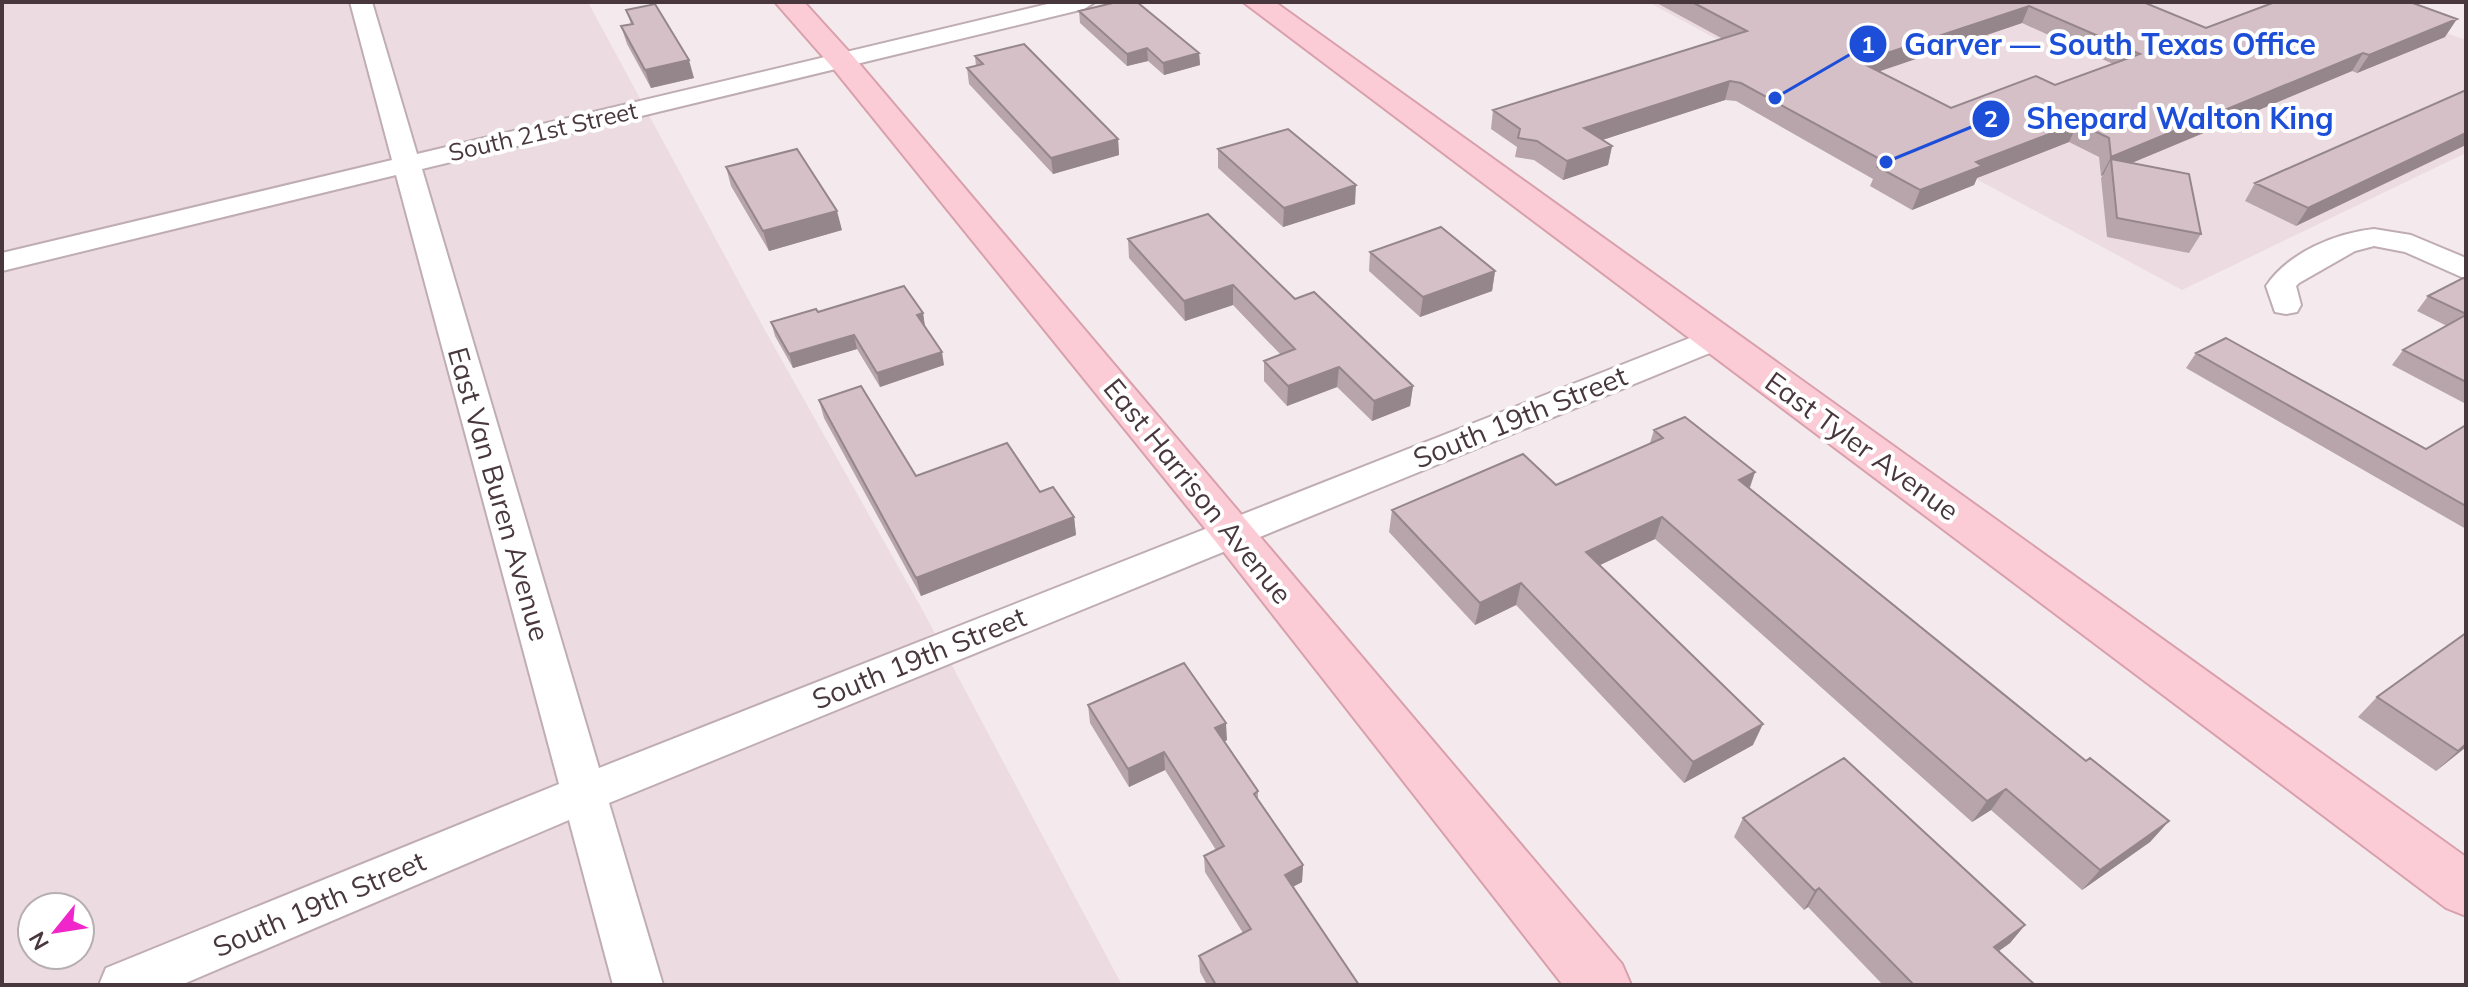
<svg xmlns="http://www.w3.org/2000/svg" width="2468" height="987" font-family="Mulish,sans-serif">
<rect width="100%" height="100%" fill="#f4eaed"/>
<path fill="#ecdce1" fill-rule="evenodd" d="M2 2H588L766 332 921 607 1122 985H2ZM32 907H80V955H32Z
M1648 2H2361L2466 40V153L2182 290Z"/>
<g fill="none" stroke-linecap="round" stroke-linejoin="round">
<defs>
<path id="minor" d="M350 2H372L417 154 1056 2H1095L1084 9 422 169 599 768 1705 332 1716 329 1727 332 1732 339 1727 346 609 803 663 985H613L569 820 181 985H99L106 968 559 784 396 175 2 271V253L392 160Z
M2374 229 2411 235 2466 258V279L2405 252 2374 246 2355 251 2299 283 2296 286 2301 305 2297 312 2286 314 2275 312 2266 286C2288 253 2335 233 2374 229Z"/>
<path id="secondary" d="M775 2H804L852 55 1622 964 1631 985H1563L1216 542 832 67Z
M1243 2H1275L2466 857V916L2446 908Z"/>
</defs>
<use href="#minor" stroke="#bfadb3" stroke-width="4"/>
<use href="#secondary" stroke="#d8a0ac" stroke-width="4"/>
<use href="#minor" fill="#fff" fill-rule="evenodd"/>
<use href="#secondary" fill="#fcccd6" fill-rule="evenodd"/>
</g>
<path fill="#b7a5ab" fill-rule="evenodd" d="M1655 2H2143L2206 28 2445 37 2357 73 2352 71 2132 163 2201 234 2189 253 2107 237 2101 178 2103 175 2101 176 2099 157 2069 142 1977 178 1974 185 1912 210 1870 186 1873 179 1736 101 1725 100 1602 140 1612 146 1608 165 1563 180 1534 160 1515 157 1517 147 1491 129 1493 110 1723 39ZM2022 23 2113 64 2055 85 1951 108 1879 71Z
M626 10 694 78 651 88 627 44 621 26 631 24Z
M1079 11 1199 53 1200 65 1164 75 1148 61 1127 66 1080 23Z
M975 56 1118 139 1119 155 1053 174 969 84 967 68 976 66Z
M2466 90 2296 226 2245 201 2255 183Z
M1218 149 1355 204 1283 227 1218 168Z
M726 167 842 230 769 251 731 186Z
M1128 239 1295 299 1413 386 1410 406 1372 421 1337 387 1287 406 1264 381V361L1281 355 1233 305 1185 321 1129 258Z
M1370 252 1495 271 1492 291 1420 317 1369 271Z
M2466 279V404L2392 365 2403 350 2447 326 2417 311 2428 296Z
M818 312 923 313 925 327 944 365 880 387 857 349 793 368 775 336 771 322Z
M2196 353 2426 449 2466 425V529L2186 368Z
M819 400 916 476 1040 492 1074 517 1076 535 921 596 824 418Z
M1654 430 1755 472 1750 488 2086 761 2169 821 2150 842 2082 890 1991 810 1972 822 1655 539 1600 565 1753 745 1684 783 1516 605 1475 625 1389 532 1392 510 1556 485 1650 443Z
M2466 633V747L2436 771 2358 717 2377 697Z
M1088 705 1227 740 1224 742 1258 791V800L1303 865 1302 882 1293 887 1359 985H1207L1200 972 1199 956 1243 933 1205 872 1204 856 1216 850 1165 770 1129 787 1090 723Z
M1743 818 2025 925 2010 943 1999 951 2035 985H1883L1808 907 1804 910 1734 837Z"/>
<path fill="#95868b" d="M2029 6 2022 23 1854 80 1860 62Z
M2457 19 2445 37 2357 73 2369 55Z
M1147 48 1148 61 1127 66V54Z
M1199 53 1200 65 1164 75 1163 63Z
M2363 53 2352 71 2112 171 2111 159 2103 175 2101 176 2111 157Z
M689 60 694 78 651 88 645 70Z
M1730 81 1725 100 1581 147 1584 128Z
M2078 123 2069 142 1977 178 1974 185 1912 210 1920 190 1976 162Z
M2466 133V145L2296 226 2308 208Z
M1118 139 1119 155 1053 174 1051 158Z
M1612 146 1608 165 1563 180 1567 161Z
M1356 185 1355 204 1283 227 1284 208Z
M837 211 842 230 769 251 763 231Z
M1495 271 1492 291 1420 317 1423 297Z
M1233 285V305L1185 321 1184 301Z
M923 313 925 327 917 315Z
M854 335 857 349 793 368 789 354Z
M942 352 944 365 880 387 877 373Z
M1339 367 1337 387 1287 406 1288 386Z
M1413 386 1410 406 1372 421 1374 401Z
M1755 472 1747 494 1739 480Z
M1074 517 1076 535 921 596 916 578Z
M1662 517 1655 539 1581 574 1586 552Z
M1521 583 1516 605 1475 625 1480 603Z
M1226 723 1227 740 1215 746V728Z
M1763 724 1753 745 1684 783 1693 762Z
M2466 744V747L2436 771 2458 751Z
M1164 752 1165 770 1129 787 1128 769Z
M2006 789 1991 810 1972 822 1987 801Z
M2169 821 2150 842 2082 890 2100 870Z
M1303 865 1302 882 1284 891 1285 875Z
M1819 888 1808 907 1804 910 1815 891Z
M2025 925 2010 943 1979 965 1994 947Z"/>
<path fill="#d5c0c7" stroke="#95868b" stroke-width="2" fill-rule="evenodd" d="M1117 2H1137L1199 53 1163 63 1147 48 1127 54 1079 11Z
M1692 2H2143L2206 28 2275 2H2410L2457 19 2369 55 2363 53 2111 157 2109 138 2078 123 1976 162 1982 166 1920 190 1878 167 1887 163 1741 83 1730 81 1584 128 1612 146 1567 161 1537 141 1518 138 1520 129 1493 110 1747 31ZM2029 6 2140 54 2055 85 2036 76 1951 108 1860 62Z
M655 4 689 60 645 70 621 26 633 24 626 10Z
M1024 44 1118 139 1051 158 967 68 983 64 975 56Z
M2466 90V133L2308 208 2255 183Z
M1288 129 1356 185 1284 208 1218 149Z
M797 149 837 211 763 231 726 167Z
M2111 159 2189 174 2201 234 2117 218Z
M1208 214 1295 299 1314 292 1413 386 1374 401 1339 367 1288 386 1264 361 1295 349 1233 285 1184 301 1128 239Z
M1441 227 1495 271 1423 297 1370 252Z
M2463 278 2466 279V314L2428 296Z
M904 286 923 313 917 315 942 352 877 373 854 335 789 354 771 322 816 309 818 312Z
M2466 315V382L2403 350Z
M2226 338 2426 449 2466 425V506L2196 353Z
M861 386 916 476 1007 443 1040 492 1053 487 1074 517 916 578 819 400Z
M1685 417 1755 472 1739 480 2086 761 2090 758 2169 821 2100 870 2006 789 1987 801 1662 517 1586 552 1763 724 1693 762 1521 583 1480 603 1392 510 1523 454 1556 485 1663 438 1654 430Z
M2466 633V744L2458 751 2377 697Z
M1184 663 1226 723 1215 728 1258 791 1254 794 1303 865 1285 875 1359 985H1216L1199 956 1251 929 1204 856 1224 846 1164 752 1128 769 1088 705Z
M1844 758 2025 925 1994 947 2035 985H1914L1819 888 1815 891 1743 818Z"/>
<g text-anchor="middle" stroke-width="8" stroke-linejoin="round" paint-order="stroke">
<g font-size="24" fill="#48383e" stroke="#fff">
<text transform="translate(543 132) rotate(-13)" y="8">South 21st Street</text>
</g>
<g font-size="28" fill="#48383e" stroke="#fff">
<text transform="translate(1520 417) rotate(-22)" y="10">South 19th Street</text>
<text transform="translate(1862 446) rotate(36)" y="10">East Tyler Avenue</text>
<text transform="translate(1198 491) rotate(51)" y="10">East Harrison Avenue</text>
<text transform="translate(499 494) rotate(74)" y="10">East Van Buren Avenue</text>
<text transform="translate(919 658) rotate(-22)" y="10">South 19th Street</text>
<text transform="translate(319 904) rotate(-23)" y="10">South 19th Street</text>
</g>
</g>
<path fill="none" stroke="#1d4ed8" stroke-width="3" d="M1775 98L1868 44M1886 162L1991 119"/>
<g fill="#1d4ed8" stroke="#fff" stroke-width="3">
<circle cx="1775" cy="98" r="8"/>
<circle cx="1886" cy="162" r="8"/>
<circle cx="1868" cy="44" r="20"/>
<circle cx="1991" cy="119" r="20"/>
</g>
<g font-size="24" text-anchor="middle" font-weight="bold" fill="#fff">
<text x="1868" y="53">1</text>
<text x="1991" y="127">2</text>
</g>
<g font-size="30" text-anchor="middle" font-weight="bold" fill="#1d4ed8" stroke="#fff" stroke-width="8" stroke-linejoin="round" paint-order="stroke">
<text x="2110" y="55">Garver — South Texas Office</text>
<text x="2180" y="129">Shepard Walton King</text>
</g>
<rect width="2468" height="987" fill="none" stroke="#48383e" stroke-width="8"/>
<g transform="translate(56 931) rotate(240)"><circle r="38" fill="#ffffff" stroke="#b6afb2" stroke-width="2"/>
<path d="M0-6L14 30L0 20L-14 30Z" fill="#f025ca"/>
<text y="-12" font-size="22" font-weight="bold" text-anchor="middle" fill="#48383e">N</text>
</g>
</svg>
